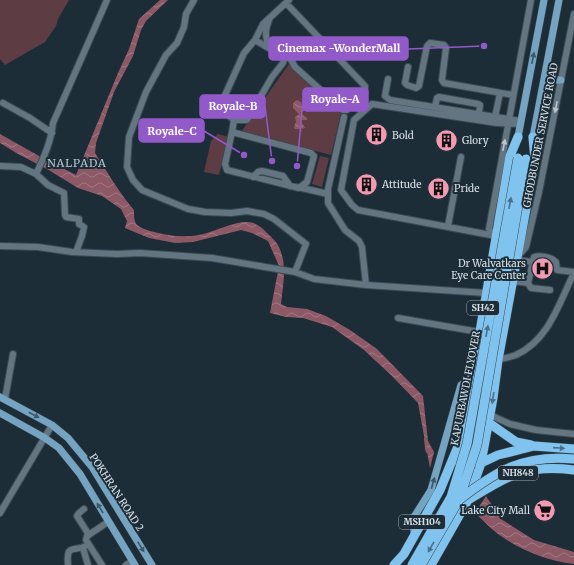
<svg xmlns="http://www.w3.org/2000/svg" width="574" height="565" font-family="Merriweather,serif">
<defs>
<pattern id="water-waves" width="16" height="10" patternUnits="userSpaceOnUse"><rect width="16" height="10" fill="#8e5967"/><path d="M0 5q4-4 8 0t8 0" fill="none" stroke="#a27884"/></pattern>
</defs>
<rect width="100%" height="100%" fill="#1d2d37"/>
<path fill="#5d3c44" d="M0 0H69L58 19 56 26 45 42 5 65 0 59Z
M289 64 341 113 331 155 241 132Z
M218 134 229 137 219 175 204 172 211 141Z
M320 156 329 158 322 187 312 184Z"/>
<path fill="url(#water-waves)" d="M160 0H168L146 21 141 30 133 56 114 92 96 143 95 153C108 173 118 191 134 210 134 224 135 226 150 231 168 236 188 239 207 233 216 230 238 221 247 222 255 222 261 227 266 232 270 236 275 240 278 245 288 264 283 284 281 304L287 307 307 309 326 316 350 330 377 349 423 396 428 441 434 452 430 468 418 403 392 376 364 350 332 327 303 318 286 317 270 313 279 266 268 241 252 233 241 230 193 242 175 243 149 238 125 228 127 221 121 209 102 196 78 188 47 169 18 154 0 143V134L39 156 76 175 118 73 129 49 139 19Z
M297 100 301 102 302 107 304 108V111L300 113 307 118V120H301V121L305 128 301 129 302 132 299 129H295L294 127 296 122 295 117 299 114 293 108C293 104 293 102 297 100Z
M486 496 501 519 534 540 574 552V564C547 561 520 550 498 534 490 528 483 520 475 513Z"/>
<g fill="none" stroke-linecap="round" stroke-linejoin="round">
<path stroke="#8e5967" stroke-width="2" d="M425 438 426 449 427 452"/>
<defs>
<path id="minor" d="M194 0 186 14 184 27 177 43 166 55 146 92 129 137 127 167 133 180 142 190 188 209 205 212 231 213 247 211 264 214 274 219 306 244 295 272
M269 20C266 28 265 33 267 41L278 46 288 54 295 67 343 110H347L365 91V86L286 3
M408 67 405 83 407 85 416 88 419 86 427 46 430 43 444 45 446 48 442 80 444 83 513 95
M388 79 385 96 390 100 520 121
M3 103 30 118 52 133
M435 107 437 98 439 97 478 104 480 105 479 114
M344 117 328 189V203L345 230 359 241 362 247 366 285 486 293
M495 117 500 93
M234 120H247L272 77 283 63 284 59 282 56 255 40
M232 132 225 164 227 170 299 188 307 182 314 156 311 153 232 132 234 120 222 110 221 104 244 53 255 40 263 24 289 0
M0 166 21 167 36 174 48 185 64 193 65 215 66 217 79 219V224L84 227 82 236 76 252
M36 174C44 157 51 142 53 123L107 0
M253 177 258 172 262 171 283 176 290 186
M302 188 328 194
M448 226 461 157
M495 235 489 229 531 0
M496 236 358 210 352 205 341 190 354 120 372 104 497 123 520 124
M0 246 38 247 72 252 117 254 140 253 212 258 295 272 314 279 366 285
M518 256 526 247 539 192 574 14
M517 260 532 262
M513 281 528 283
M550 290 531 288 528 283 534 257C540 255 551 257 556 262L557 270 574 272
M398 318 479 332
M495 359C502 360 510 357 516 355 549 340 559 303 574 273
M5 399 13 354
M490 415 510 424 536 430 574 434
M473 435 484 380
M467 462 471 444
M84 509 79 513 77 516 89 535
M0 513 52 425
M83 548 88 565
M68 565C66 542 74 553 88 545
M102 565 86 540 87 536 108 522
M126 565 132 561"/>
<path id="major" d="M544 80H561
M518 137 544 0
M533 137 559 0
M0 397 52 425 68 438 92 467 152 565
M0 413 45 438 59 448 80 474 135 565
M414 535V517L431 490 461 385 471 378"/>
<path id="highway" d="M489 423 516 442 531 445
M454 460 467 462 481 463 498 455 534 446 574 449
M468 500C508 476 525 464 574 470
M394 565 404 554 440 490 459 444 476 355 510 156 518 137
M431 565 468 500 481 463 493 398 498 360 535 160 533 137"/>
</defs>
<use href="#minor" stroke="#3d4a52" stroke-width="8"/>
<use href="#major" stroke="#3d4a52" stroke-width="8"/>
<use href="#highway" stroke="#3d4a52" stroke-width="10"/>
<use href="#minor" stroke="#637581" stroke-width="6"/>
<use href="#major" stroke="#74a4c2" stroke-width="7"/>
<use href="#highway" stroke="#7fc3ee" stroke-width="9"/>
<defs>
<path id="highway-bridge" d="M459 500C496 471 524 454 574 459
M412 565 451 497 467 444 518 158
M421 565 459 500 477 445 526 159"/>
</defs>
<use href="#highway-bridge" stroke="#3d4a52" stroke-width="10" stroke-linecap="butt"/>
<use href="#highway-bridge" stroke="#7fc3ee" stroke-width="9"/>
</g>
<defs><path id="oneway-solid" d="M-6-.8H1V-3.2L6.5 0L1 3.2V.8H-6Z"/></defs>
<g fill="#3b5768">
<use href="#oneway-solid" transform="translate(533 58) rotate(-79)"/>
<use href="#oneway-solid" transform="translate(34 415) rotate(28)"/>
<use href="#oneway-solid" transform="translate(433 483) rotate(-74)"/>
<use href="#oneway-solid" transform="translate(100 508) rotate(-121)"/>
<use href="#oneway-solid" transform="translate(141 547) rotate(58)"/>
</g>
<g fill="#bac5ce">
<use href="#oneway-solid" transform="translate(556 107) rotate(101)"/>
<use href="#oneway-solid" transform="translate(504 145) rotate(-79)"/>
</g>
<g fill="#497089">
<use href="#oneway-solid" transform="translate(510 203) rotate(-80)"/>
<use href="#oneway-solid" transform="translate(487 331) rotate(-80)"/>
<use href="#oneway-solid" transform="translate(493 398) rotate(99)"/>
<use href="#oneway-solid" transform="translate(559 448) rotate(4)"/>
<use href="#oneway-solid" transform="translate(431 547) rotate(120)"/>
</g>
<defs>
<symbol id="building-disc" viewBox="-11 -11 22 22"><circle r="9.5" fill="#f19ab1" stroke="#1d2d37"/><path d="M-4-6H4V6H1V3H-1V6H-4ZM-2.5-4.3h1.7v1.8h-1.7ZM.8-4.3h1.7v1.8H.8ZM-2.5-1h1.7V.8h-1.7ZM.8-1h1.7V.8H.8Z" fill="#111"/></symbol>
<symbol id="hospital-disc" viewBox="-11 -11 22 22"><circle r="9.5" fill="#f19ab1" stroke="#1d2d37"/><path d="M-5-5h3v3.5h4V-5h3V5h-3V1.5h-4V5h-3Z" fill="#111"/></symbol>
<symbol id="supermarket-disc" viewBox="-11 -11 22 22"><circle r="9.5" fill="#f19ab1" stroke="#1d2d37"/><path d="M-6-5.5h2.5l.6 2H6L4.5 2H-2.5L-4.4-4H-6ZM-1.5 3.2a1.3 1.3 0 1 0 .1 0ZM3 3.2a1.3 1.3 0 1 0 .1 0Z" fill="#111"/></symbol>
</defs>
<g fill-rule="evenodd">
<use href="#building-disc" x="364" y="122" width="25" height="25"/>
<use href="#building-disc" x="434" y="128" width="25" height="25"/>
<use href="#building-disc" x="354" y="172" width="25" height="25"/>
<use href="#building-disc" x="426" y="176" width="25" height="25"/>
<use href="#hospital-disc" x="530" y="256" width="25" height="25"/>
<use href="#supermarket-disc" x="532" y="498" width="25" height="25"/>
</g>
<g text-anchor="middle" stroke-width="4" stroke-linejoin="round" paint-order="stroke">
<g fill="#1d2d37" stroke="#9faab2" stroke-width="1">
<rect x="467" y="301" width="32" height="14" rx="3"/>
<rect x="498" y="466" width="40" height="14" rx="3"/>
<rect x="399" y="515" width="46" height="14" rx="3"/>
</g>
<g font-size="9" font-weight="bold" fill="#d7e0e7">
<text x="483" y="311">SH42</text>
<text x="518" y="476">NH848</text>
<text x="422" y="525">MSH104</text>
</g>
<g font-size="10" fill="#d7e0e7" stroke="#1d2d37" text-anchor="start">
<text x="392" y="139">Bold</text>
<text x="462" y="144">Glory</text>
<text x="382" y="188">Attitude</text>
<text x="454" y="192">Pride</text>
<text x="526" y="267" text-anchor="end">Dr Walvatkars<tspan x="526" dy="12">Eye Care Center</tspan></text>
<text x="530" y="514" text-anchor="end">Lake City Mall</text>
</g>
<g font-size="10" fill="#d7e0e7" stroke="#1d2d37">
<text transform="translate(540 135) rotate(-79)" y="4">GHODBUNDER SERVICE ROAD</text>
<text transform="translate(465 388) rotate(-79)" y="4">KAPURBAWDI FLYOVER</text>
<text transform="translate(117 492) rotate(57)" y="4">POKHRAN ROAD 2</text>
</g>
<g font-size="11" letter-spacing="1" fill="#b1c4d1" stroke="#1d2d37">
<text x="77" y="167">NALPADA</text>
</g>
</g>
<path fill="none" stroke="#9259c9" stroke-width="1.5" d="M484 46L408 49M297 166L303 99M272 161L265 106M244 155L204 131"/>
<g fill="#9259c9" stroke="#1d2d37" stroke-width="1.5">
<circle cx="484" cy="46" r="4"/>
<circle cx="297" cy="166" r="4"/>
<circle cx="272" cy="161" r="4"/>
<circle cx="244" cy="155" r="4"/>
</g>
<g fill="#9259c9" stroke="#9259c9" stroke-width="1.5">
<rect x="269" y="37" width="139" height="23" rx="4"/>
<rect x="303" y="88" width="65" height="23" rx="4"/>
<rect x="200" y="95" width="65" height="23" rx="4"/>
<rect x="139" y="119" width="65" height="23" rx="4"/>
</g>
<g font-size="11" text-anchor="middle" font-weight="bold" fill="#fff">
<text x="339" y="52">Cinemax -WonderMall</text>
<text x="335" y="103">Royale-A</text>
<text x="233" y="110">Royale-B</text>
<text x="172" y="135">Royale-C</text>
</g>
</svg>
